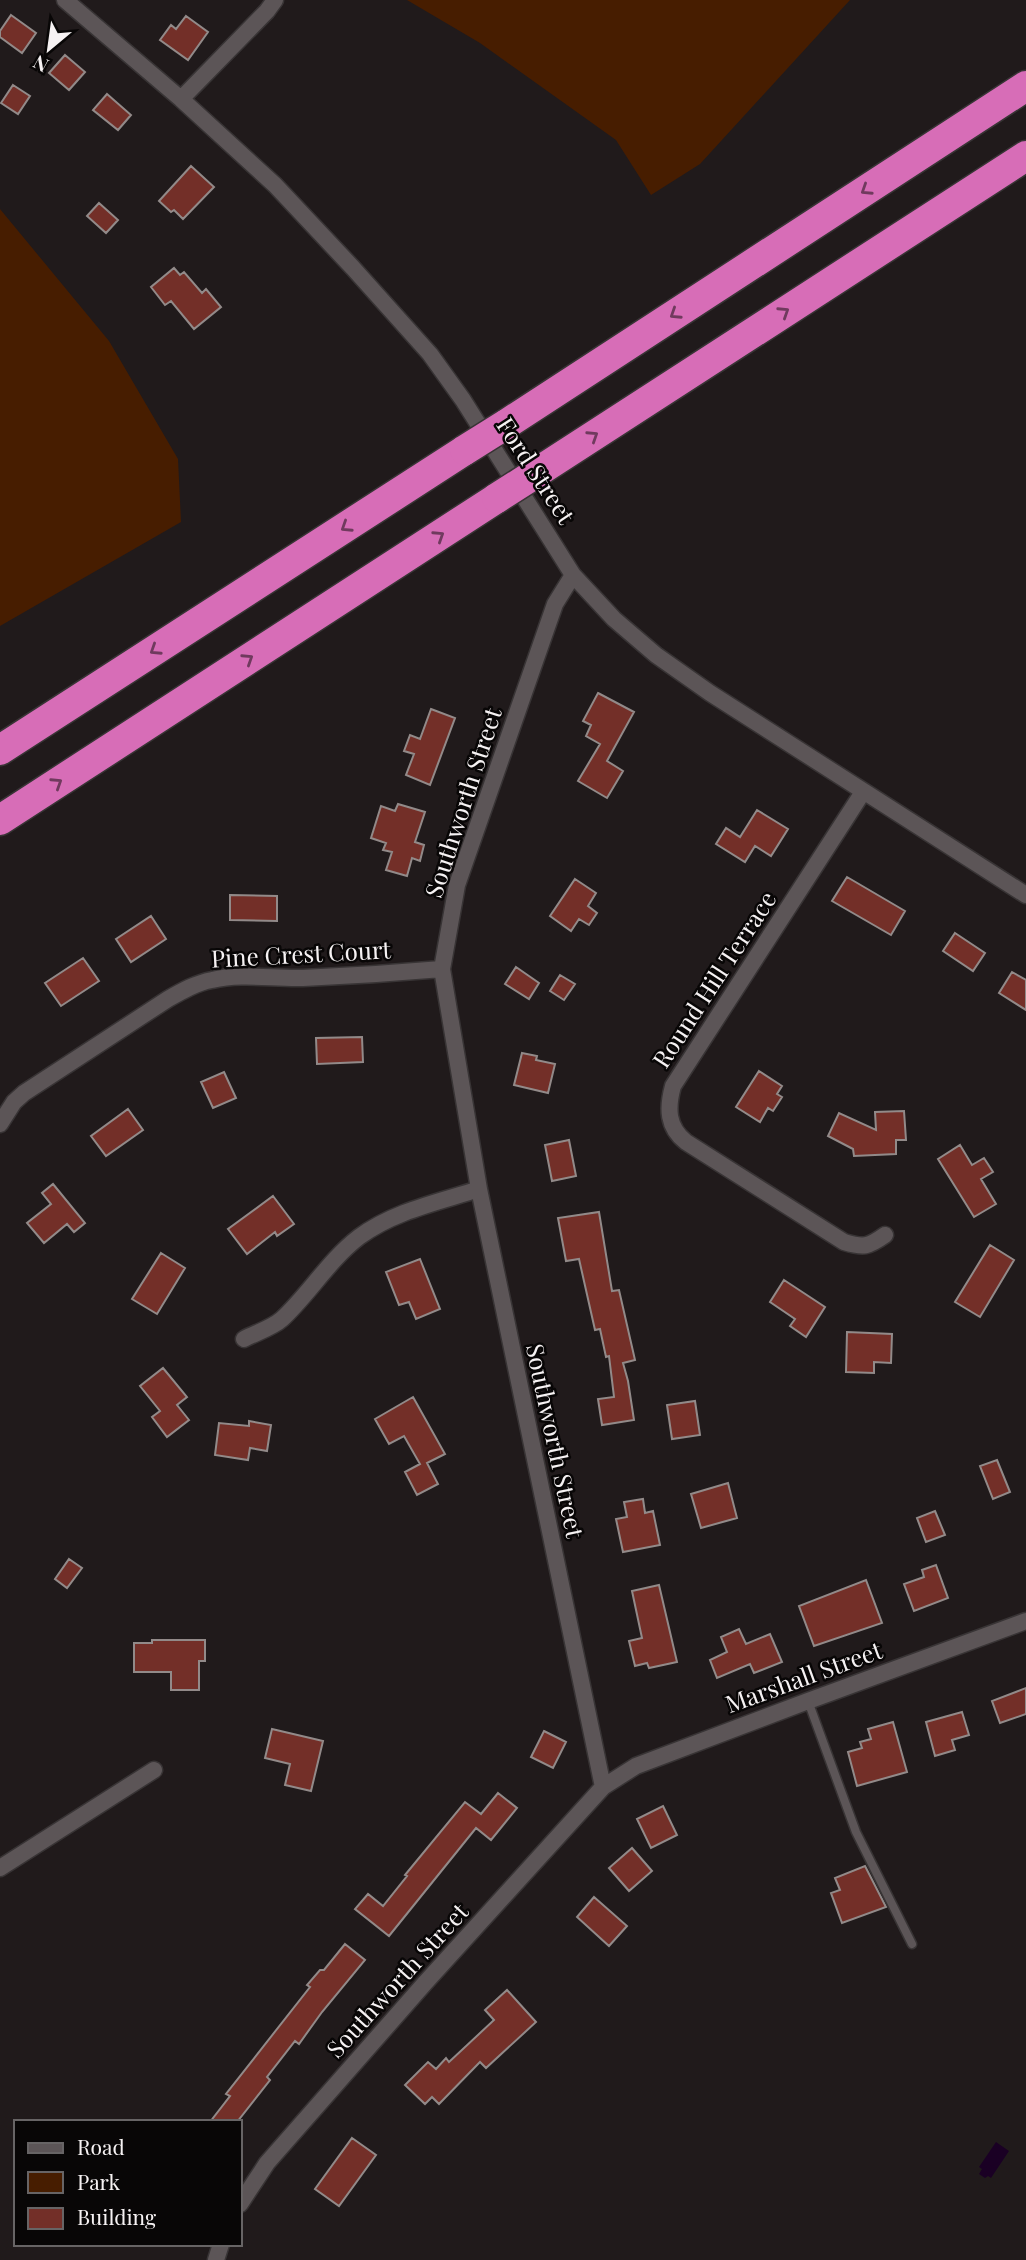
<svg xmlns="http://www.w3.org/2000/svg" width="1026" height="2260" font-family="'Playfair Display',serif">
<rect width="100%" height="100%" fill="#201a1b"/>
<path fill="#471d00" d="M407 0H850L700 164 651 195 616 140 480 43Z
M0 209 109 341 178 459 181 522 0 626Z"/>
<path fill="#1a0024" d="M996 2142 1009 2151 991 2178 988 2176 985 2178 979 2174 982 2169 979 2167Z"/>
<path fill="#732f28" stroke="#928a89" stroke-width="2" d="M11 15 36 33 22 53 0 37V31Z
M186 16 208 32 188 60 160 40 171 25 176 29Z
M65 55 85 72 69 90 49 73Z
M13 85 30 96 18 114 1 103Z
M107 94 131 115 118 130 93 110Z
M191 166 214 187 183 219 174 210 171 212 159 201Z
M99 203 118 220 106 233 87 216Z
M174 268 180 275 184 272 202 293 206 289 221 307 194 329 171 301 165 305 151 287Z
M598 693 634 712 607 761 623 771 607 798 578 781 600 744 586 736 591 725 583 721Z
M431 709 455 718 430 785 406 775 414 754 404 751 410 735 420 739Z
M398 804 425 812 415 842 424 845 420 861 412 858 407 876 386 870 392 852 383 850 386 843 371 838 381 806 395 811Z
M757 810 788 829 771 856 755 846 745 862 716 844 726 828 740 837Z
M847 877 905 911 891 935 832 901Z
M575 879 596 893 588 906 597 913 589 925 579 919 571 931 550 916Z
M230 895 277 896V921L230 920Z
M151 916 166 939 131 962 116 939Z
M955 933 985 953 973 971 943 951Z
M83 958 99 981 61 1006 45 983Z
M516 967 539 983 529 999 505 984Z
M1012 972 1026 980V1010L999 993Z
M560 975 575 984 564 1000 550 991Z
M362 1037 363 1062 317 1064 316 1038Z
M522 1053 537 1056 536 1060 555 1064 548 1093 514 1085Z
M759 1071 782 1086 777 1094 782 1097 773 1111 768 1108 760 1122 736 1107Z
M224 1072 236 1098 213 1108 201 1082Z
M128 1109 143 1130 106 1156 91 1136Z
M904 1111 906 1140H896V1154L854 1156 853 1149 828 1136 839 1113 876 1130 875 1112Z
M569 1140 576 1176 552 1181 545 1145Z
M960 1145 972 1165 984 1158 993 1172 981 1179 996 1204 974 1217 938 1159Z
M53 1184 85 1223 74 1232 67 1224 44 1243 27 1223 51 1204 42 1193Z
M273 1196 294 1224 277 1236 275 1232 247 1254 228 1229Z
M599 1212 612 1291 619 1290 635 1360 623 1363 628 1381 634 1420 602 1425 598 1399 614 1397 609 1356 606 1357 600 1329 595 1330 579 1259 566 1261 558 1218Z
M990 1245 1014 1260 980 1317 955 1302Z
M161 1253 185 1268 157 1314 132 1299Z
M420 1259 440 1309 416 1319 409 1302 399 1305 386 1272Z
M784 1280 825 1307 806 1337 790 1326 795 1319 770 1302Z
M847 1332 892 1334 891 1363 874 1362V1373L846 1372Z
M163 1368 187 1397 177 1405 189 1420 167 1437 152 1417 160 1411 140 1386Z
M413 1397 445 1454 427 1463 438 1484 417 1495 405 1472 420 1464 404 1436 389 1444 375 1419Z
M695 1401 700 1435 672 1439 667 1405Z
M249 1421 271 1425 267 1451 250 1448 248 1460 215 1455 219 1423 249 1426Z
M997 1460 1010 1492 993 1499 980 1466Z
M728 1483 737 1518 701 1528 691 1494Z
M643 1499 645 1513 653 1511 660 1545 623 1552 616 1519 627 1517 624 1502Z
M935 1511 945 1535 926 1542 917 1518Z
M69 1559 82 1568 67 1588 55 1579Z
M936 1565 948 1598 914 1611 904 1584 924 1577 922 1570Z
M866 1580 882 1623 814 1646 799 1606Z
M659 1585 677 1662 649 1668 647 1663 635 1666 629 1641 642 1638 632 1591Z
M739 1629 746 1644 770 1634 782 1662 754 1673 750 1664 717 1678 710 1660 727 1652 721 1637Z
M152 1640H205V1661H199V1690H171V1672H134V1643H152Z
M1026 1688V1714L1000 1723 992 1701Z
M962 1712 969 1735 952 1740 955 1750 935 1756 926 1722Z
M893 1722 907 1772 857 1786 848 1752 862 1748 860 1742 871 1739 868 1729Z
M272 1729 323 1741 311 1791 285 1785 290 1764 265 1758Z
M544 1731 566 1742 553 1768 531 1757Z
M498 1793 517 1808 491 1840 476 1828 389 1936 355 1909 368 1894 383 1906 407 1876 405 1875 465 1802 481 1814Z
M663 1806 677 1835 651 1848 637 1819Z
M632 1848 652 1871 629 1891 609 1868Z
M865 1866 886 1907 842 1923 831 1893 840 1890 835 1878Z
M594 1897 627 1926 609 1946 577 1917Z
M345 1944 365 1960 322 2012 299 2044 295 2041 267 2077 270 2080 237 2122H210L230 2096 226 2094 310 1987 307 1985 320 1970H324Z
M507 1990 536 2022 486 2068 480 2062 439 2104 432 2097 425 2104 405 2085 428 2062 436 2069 446 2058 449 2062 494 2020 485 2010Z
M352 2138 376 2155 339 2206 315 2189Z"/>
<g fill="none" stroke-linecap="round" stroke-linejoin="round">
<defs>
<path id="lane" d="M808 1701 856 1832 912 1944"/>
<path id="street" d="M65 0 181 99 275 185 353 268 430 354 463 400 573 575 614 619 656 655 710 693 1026 895
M181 99 267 11 275 0
M573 575 555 604 457 885 442 969 479 1189 603 1787
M863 792 673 1086C667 1108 667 1127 686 1142L844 1242C864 1248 868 1247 885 1235
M0 1124 14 1102 24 1093 168 999C182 991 196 983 212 980 242 973 273 979 303 978 350 976 396 973 442 969
M244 1339C255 1333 272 1328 282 1319 309 1294 329 1260 359 1237 394 1211 439 1202 479 1189
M0 1868 154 1770
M240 2204 267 2163 425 1983 603 1787 636 1766 808 1701 1026 1621
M216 2260 221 2244"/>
<path id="highway" d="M505 425 1026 86
M536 473 1026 156
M0 750 465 450
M0 820 497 498"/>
</defs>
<use href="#lane" stroke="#383435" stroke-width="11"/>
<use href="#street" stroke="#383435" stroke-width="19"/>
<use href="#highway" stroke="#383435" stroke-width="33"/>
<use href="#lane" stroke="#5c5557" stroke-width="8"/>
<use href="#street" stroke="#5c5557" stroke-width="16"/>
<use href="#highway" stroke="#d76db7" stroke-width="30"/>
<defs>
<path id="highway-bridge" d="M465 450 505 425
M497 498 536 473"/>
</defs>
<use href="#highway-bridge" stroke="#383435" stroke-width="33" stroke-linecap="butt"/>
<use href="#highway-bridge" stroke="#d76db7" stroke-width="30"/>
</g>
<defs><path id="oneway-chevron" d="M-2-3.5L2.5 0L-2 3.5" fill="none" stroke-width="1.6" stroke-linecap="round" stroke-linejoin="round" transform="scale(1.75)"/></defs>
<g stroke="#703a5e">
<use href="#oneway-chevron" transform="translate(866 190) rotate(147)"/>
<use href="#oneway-chevron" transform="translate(784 312) rotate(-33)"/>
<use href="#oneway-chevron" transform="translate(675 314) rotate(147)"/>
<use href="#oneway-chevron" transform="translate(593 436) rotate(-33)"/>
<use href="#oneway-chevron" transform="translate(346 527) rotate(147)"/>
<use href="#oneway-chevron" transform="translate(439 536) rotate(-33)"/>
<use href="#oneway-chevron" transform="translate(155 650) rotate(147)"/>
<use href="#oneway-chevron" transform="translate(248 659) rotate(-33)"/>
<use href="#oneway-chevron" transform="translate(57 783) rotate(-33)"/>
</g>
<g text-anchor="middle" stroke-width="5" stroke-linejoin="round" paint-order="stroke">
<g font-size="24" fill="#f6f2f3" stroke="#080606">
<text transform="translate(535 471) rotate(57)" y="8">Ford Street</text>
<text transform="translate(464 803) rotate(-72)" y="8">Southworth Street</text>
<text transform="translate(301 955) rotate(-3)" y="8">Pine Crest Court</text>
<text transform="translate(715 980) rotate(-57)" y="8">Round Hill Terrace</text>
<text transform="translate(554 1441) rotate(78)" y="8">Southworth Street</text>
<text transform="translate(804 1678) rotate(-20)" y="8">Marshall Street</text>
<text transform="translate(398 1981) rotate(-48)" y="8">Southworth Street</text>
</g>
</g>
<rect x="14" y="2120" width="228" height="126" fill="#080606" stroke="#676465" stroke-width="2"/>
<rect x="28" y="2143" width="35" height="10" fill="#5c5557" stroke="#676465" stroke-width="2"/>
<text x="77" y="2155" font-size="21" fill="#f6f2f3">Road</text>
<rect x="28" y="2172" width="35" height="21" fill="#471d00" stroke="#676465" stroke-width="2"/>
<text x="77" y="2190" font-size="21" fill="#f6f2f3">Park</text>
<rect x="28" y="2208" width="35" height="21" fill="#732f28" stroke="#676465" stroke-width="2"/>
<text x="77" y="2225" font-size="21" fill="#f6f2f3">Building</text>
<g transform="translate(49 49) rotate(209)" stroke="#080606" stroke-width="5" paint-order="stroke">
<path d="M0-5L12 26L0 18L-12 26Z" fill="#f6f2f3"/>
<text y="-10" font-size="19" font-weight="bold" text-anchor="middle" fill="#f6f2f3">N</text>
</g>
</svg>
